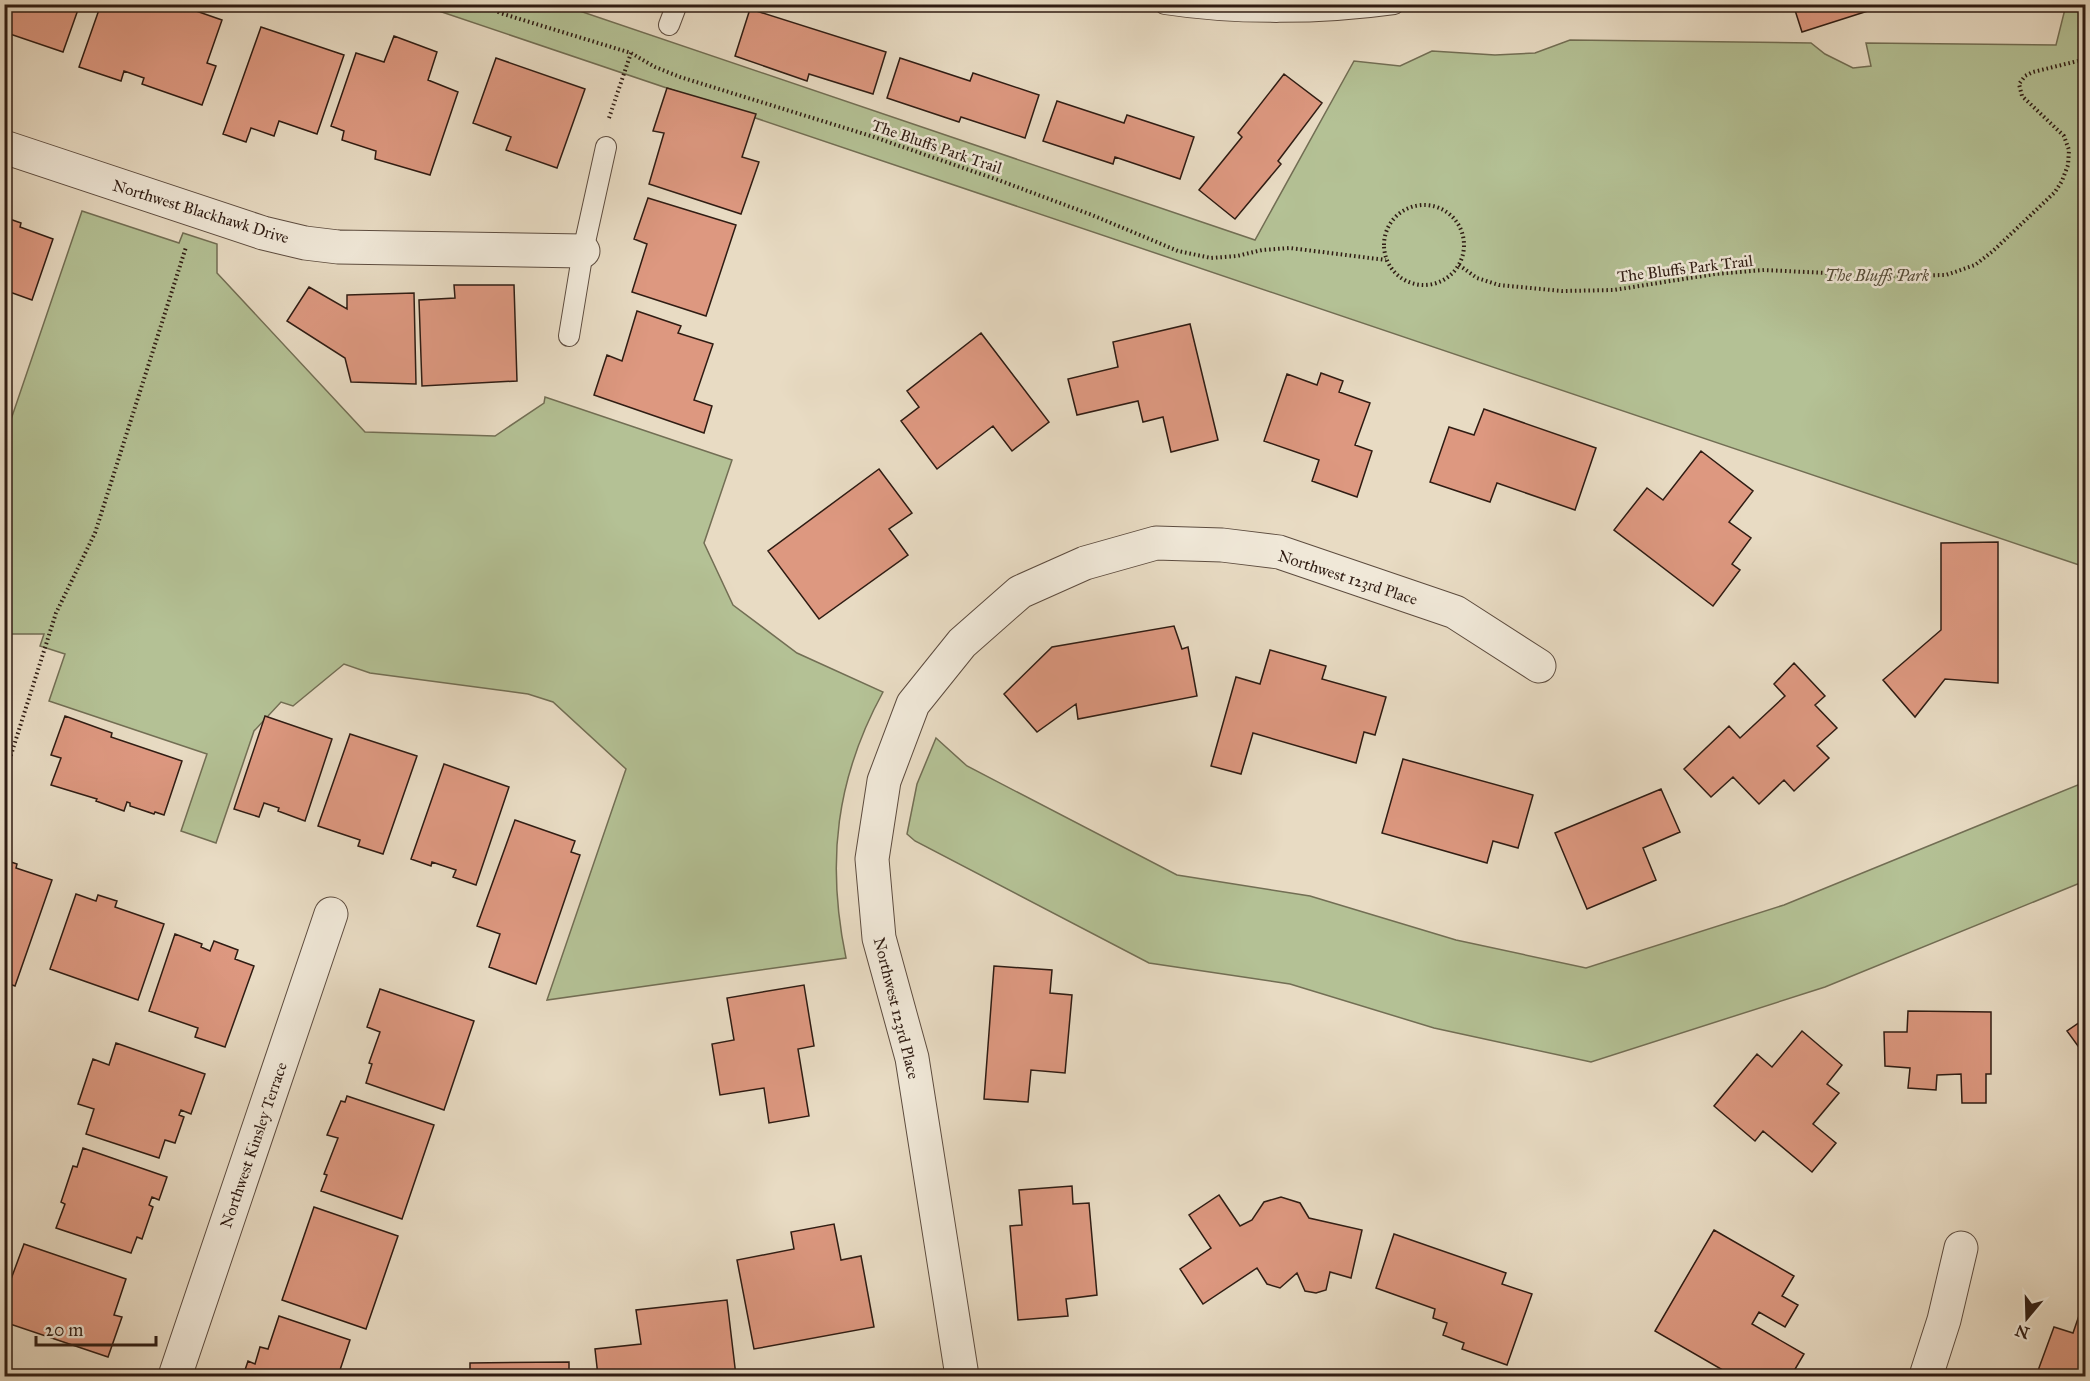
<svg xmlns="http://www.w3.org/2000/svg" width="2090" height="1381" font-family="'IM FELL Great Primer',serif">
<rect width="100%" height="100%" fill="#e8dbc3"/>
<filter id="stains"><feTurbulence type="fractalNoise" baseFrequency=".00333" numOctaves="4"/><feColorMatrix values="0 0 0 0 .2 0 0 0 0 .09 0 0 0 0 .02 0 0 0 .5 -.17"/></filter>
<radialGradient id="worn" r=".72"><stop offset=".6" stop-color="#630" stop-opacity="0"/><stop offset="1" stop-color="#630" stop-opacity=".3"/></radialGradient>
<path fill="#b4c195" stroke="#726e54" stroke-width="1.5" d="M421 5H562L1255 240 1354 61 1400 66 1432 51 1495 55 1535 53 1570 40 1811 43 1825 54 1853 68 1871 66 1866 43 2056 45 2066 5H2085V567Z
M82 211 179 243 183 233 217 244V273L365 432 495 436 544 403 545 397 732 460 704 543 733 605 797 653 883 692C836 778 826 862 846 958L547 1000 626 769 553 702 528 694 370 673 344 664 293 706 281 702 254 731 216 843 181 831 207 754 49 701 65 654 40 646 44 634H5V437Z
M936 738 967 766 1177 875 1310 896 1456 940 1586 968 1784 905 2085 782V881L1825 987 1591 1062 1434 1028 1290 984 1149 963 915 841 907 834 917 784Z"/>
<path fill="#dd9880" stroke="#2f1c13" stroke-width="1.5" d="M4 4H80L63 52 4 32Z
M101 4H176L222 20 207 63 216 66 202 105 142 84 144 78 124 71 121 81 79 67Z
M1793 4H1869L1871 10 1802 32Z
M750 9 886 52 873 94 809 74 807 81 735 56Z
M261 27 344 55 317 134 279 121 274 136 251 128 246 142 223 134Z
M394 36 437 52 428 80 458 92 430 175 375 159 376 151 342 140 344 131 331 126 356 53 384 62Z
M496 58 585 89 557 168 506 150 511 137 473 123Z
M900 58 970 81 973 73 1039 95 1025 138 961 117 959 122 887 98Z
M1284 74 1322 103 1278 161 1281 164 1235 219 1199 190 1242 137 1238 133Z
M667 88 756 114 742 157 759 162 741 214 649 184 664 133 653 131Z
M1057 101 1124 123 1127 115 1194 137 1180 179 1115 157 1113 164 1043 141Z
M648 198 736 225 706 316 632 292 647 244 634 239Z
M4 217 21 223 20 227 53 239 32 300 4 290Z
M454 285H514L517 381 422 386 419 300 455 298Z
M309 287 347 309V295L414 293 416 384 351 382 345 358 287 321Z
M637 311 681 326 678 333 713 344 694 400 712 406 704 433 594 395 607 355 622 361Z
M1190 324 1218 440 1171 452 1163 417 1143 422 1138 401 1077 415 1068 379 1118 367 1113 342Z
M981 333 1049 422 1012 451 993 426 937 469 901 421 919 407 907 391Z
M1321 373 1343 381 1339 392 1370 403 1355 445 1372 451 1357 497 1312 481 1319 460 1264 441 1287 374 1317 385Z
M1484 409 1596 448 1575 510 1497 483 1490 502 1430 482 1449 427 1474 435Z
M1701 451 1753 491 1729 522 1751 538 1732 564 1740 570 1713 606 1614 530 1647 488 1663 500Z
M879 469 912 513 889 529 908 555 819 619 768 551Z
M1998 542V683L1945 679 1915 717 1883 680 1941 630V543Z
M1174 626 1182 649 1188 647 1197 696 1078 719 1076 704 1037 732 1004 694 1052 647Z
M1270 650 1326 666 1322 679 1386 697 1375 735 1364 732 1356 763 1253 733 1241 774 1211 766 1236 677 1260 684Z
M1794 663 1825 696 1815 705 1837 728 1817 746 1829 758 1794 791 1784 780 1759 804 1733 777 1711 797 1684 769 1729 726 1740 738 1785 696 1774 684Z
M65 716 112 733 111 737 182 761 164 815 155 812 154 814 130 806V803L127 802 124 811 96 801 97 799 51 785 61 758 51 755Z
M265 716 332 739 305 821 278 811 279 808 264 803 259 817 234 809Z
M350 734 417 756 383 854 358 846 360 840 318 826Z
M1403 759 1533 795 1518 848 1493 841 1487 863 1382 833Z
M444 764 509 787 476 885 453 877 456 870 432 862 431 866 411 859Z
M1661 789 1680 832 1643 848 1656 880 1587 909 1555 833Z
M515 820 575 841 571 852 580 855 536 984 489 967 500 934 477 926Z
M5 860 17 864 16 868 52 880 15 986 4 982Z
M76 894 96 901 98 895 117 901 115 907 164 924 138 1000 50 969Z
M175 934 202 944 201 947 210 951 214 941 238 950 235 959 254 966 225 1047 195 1037 198 1028 149 1011Z
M994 966 1052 970 1050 993 1072 995 1065 1073 1031 1070 1028 1102 984 1099Z
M804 985 814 1046 798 1049 809 1116 769 1123 764 1088 720 1095 712 1044 734 1040 727 998Z
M380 989 474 1021 444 1110 366 1083 372 1064 369 1063 380 1032 367 1027Z
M1908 1011 1991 1012V1074H1986V1103H1962L1961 1074 1937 1075 1936 1090 1908 1088 1910 1068 1885 1066 1884 1032H1907Z
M2086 1018V1057L2067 1031Z
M1802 1031 1842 1065 1827 1084 1839 1093 1813 1124 1836 1143 1812 1172 1763 1131 1755 1141 1714 1106 1757 1054 1772 1067Z
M116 1043 205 1074 191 1114 181 1110 179 1115 184 1117 175 1143 165 1140 159 1158 86 1134 94 1109 78 1104 93 1059 109 1065Z
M347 1096 434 1125 402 1219 321 1191 327 1175 324 1174 338 1138 327 1135 341 1101 345 1102Z
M83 1148 167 1177 159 1200 152 1197 149 1205 153 1207 142 1239 137 1237 131 1253 56 1228 65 1204 61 1202 73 1166 77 1167Z
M1072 1186 1073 1204 1089 1203 1097 1295 1066 1299 1068 1316 1018 1320 1010 1226 1022 1225 1019 1190Z
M1219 1195 1240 1226 1252 1220 1264 1202 1281 1197 1300 1203 1309 1218 1362 1230 1351 1278 1330 1272 1326 1290 1316 1293 1305 1291 1297 1273 1280 1288 1267 1284 1257 1268 1203 1304 1180 1269 1211 1248 1189 1215Z
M314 1207 398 1236 366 1329 282 1300Z
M834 1224 841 1260 861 1256 874 1327 754 1349 737 1260 794 1249 791 1232Z
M1714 1230 1794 1276 1782 1296 1798 1305 1785 1327 1759 1312 1752 1324 1804 1354 1791 1376H1733L1655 1331Z
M1394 1234 1506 1273 1502 1284 1532 1294 1507 1365 1462 1349 1464 1343 1443 1335 1447 1323 1433 1318 1435 1309 1376 1288Z
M24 1244 126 1279 114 1315 122 1317 108 1357 4 1322V1298Z
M727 1300 736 1376H598L595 1349 641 1344 636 1310Z
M2083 1304 2086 1305V1376H2036L2054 1327 2073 1333Z
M279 1316 350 1340 338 1376H243L248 1361 255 1364 260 1347 268 1349Z
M569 1362V1376H470V1363Z"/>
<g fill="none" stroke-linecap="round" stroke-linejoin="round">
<defs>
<path id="lane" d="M1165 4C1236 15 1323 14 1394 4
M669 25 677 4
M569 336 583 251 606 147"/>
<path id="street" d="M4 147 263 233 305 243 338 247 583 251
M175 1376 331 914
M962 1376 912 1058 879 938 872 859 884 781 913 704 962 643 1020 592 1085 563 1156 543 1222 545 1279 552 1455 612 1539 666
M1926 1376 1944 1320 1961 1248"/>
</defs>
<use href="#lane" stroke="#5d4c3f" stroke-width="22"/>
<use href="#street" stroke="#5d4c3f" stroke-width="35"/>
<path stroke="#2f1c13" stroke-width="4" stroke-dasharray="1.5 3" stroke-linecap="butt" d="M487 4 500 13 631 53 655 67 680 77 871 136 1001 181 1092 215 1178 251 1211 258 1237 256 1262 250 1290 248 1386 260
M609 118 631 53
M1384 245a40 40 0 1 1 80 0a40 40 0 1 1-80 0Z
M1459 265 1477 278 1499 285 1562 291 1614 290 1715 274 1764 270 1890 276 1946 275 1975 265 1993 251 2055 192 2062 181 2068 165 2069 150 2064 136 2022 96 2019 84 2025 76 2033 72 2086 59
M4 777 56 613 95 533 186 247"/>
<use href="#lane" stroke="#f0e8d8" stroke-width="20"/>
<use href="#street" stroke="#f0e8d8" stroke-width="33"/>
</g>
<g text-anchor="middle" stroke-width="5" stroke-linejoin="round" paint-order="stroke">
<g font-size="16" fill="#2f1c13" stroke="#f0e8d8">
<text transform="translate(937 146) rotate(19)" y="6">The Bluffs Park Trail</text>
<text transform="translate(201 211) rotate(17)" y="6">Northwest Blackhawk Drive</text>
<text transform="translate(1685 268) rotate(-7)" y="6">The Bluffs Park Trail</text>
<text transform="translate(1348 577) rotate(18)" y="6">Northwest 123rd Place</text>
<text transform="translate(897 1008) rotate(76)" y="6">Northwest 123rd Place</text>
<text transform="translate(253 1145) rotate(-71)" y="6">Northwest Kinsley Terrace</text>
</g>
<g font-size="16" font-style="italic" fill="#574e3a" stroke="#f0e8d8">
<text x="1877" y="281">The Bluffs Park</text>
</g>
</g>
<rect width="2090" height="1381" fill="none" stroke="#e8dbc3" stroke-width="24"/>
<rect x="6" y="6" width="2078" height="1369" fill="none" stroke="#2f1c13" stroke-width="3"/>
<rect x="12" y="12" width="2066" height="1357" fill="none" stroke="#2f1c13" stroke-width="1.5"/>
<g transform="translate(2027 1318) rotate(199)" stroke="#f0e8d8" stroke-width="4.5" paint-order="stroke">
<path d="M0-4.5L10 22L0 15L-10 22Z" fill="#2f1c13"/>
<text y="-9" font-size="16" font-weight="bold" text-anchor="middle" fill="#2f1c13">N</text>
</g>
<path d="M36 1336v9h120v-9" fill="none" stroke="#2f1c13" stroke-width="3"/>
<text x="45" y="1336" font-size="18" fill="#2f1c13" stroke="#f0e8d8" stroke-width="4.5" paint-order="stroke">20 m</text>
<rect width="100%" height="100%" filter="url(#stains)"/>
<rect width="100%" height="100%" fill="url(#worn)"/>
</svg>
